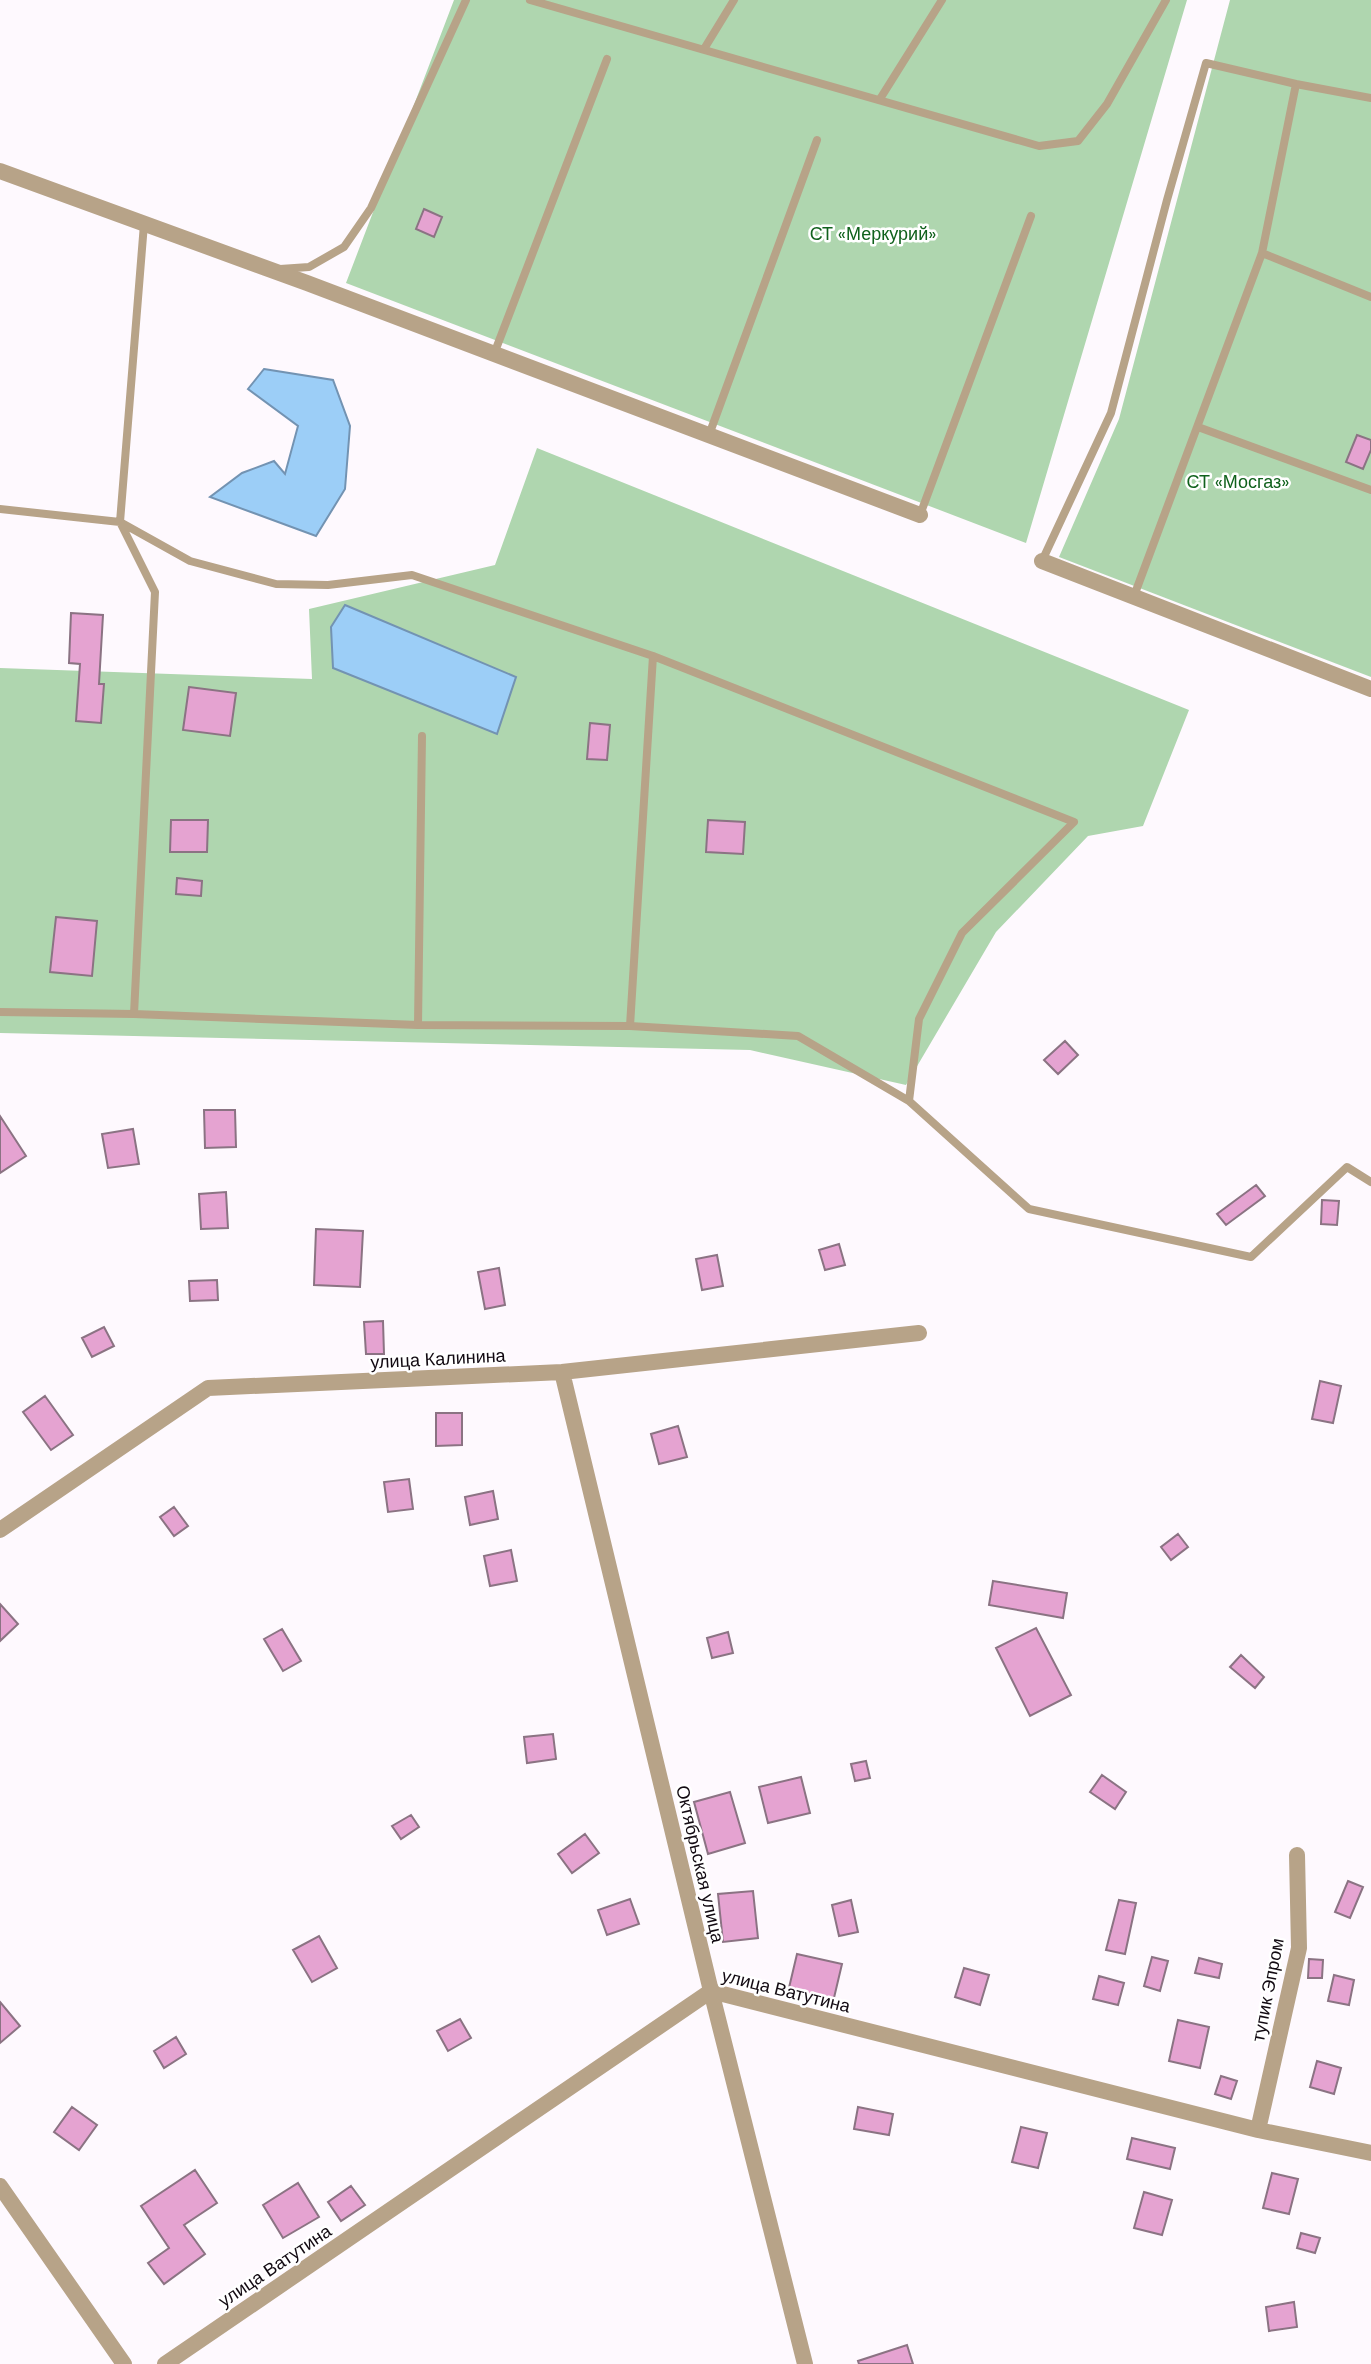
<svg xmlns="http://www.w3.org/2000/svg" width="1371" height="2364" font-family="'DM Sans',sans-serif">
<rect width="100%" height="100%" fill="#fef9fe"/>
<path fill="#afd6af" d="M454 0H1187L1026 543 346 283Z
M1230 0H1371V677L1059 557 1119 419Z
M537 448 1189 710 1143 826 1088 836 996 932 906 1085 750 1050 0 1033V668L312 679 309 609 495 565Z"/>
<path fill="#9ccef7" stroke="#7393b2" stroke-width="2" d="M264 369 333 380 350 426 345 489 316 536 210 497 242 473 274 461 285 474 298 426 248 389Z
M345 605 516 677 497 734 333 668 331 627Z"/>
<path fill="#e5a3d1" stroke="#8b7383" stroke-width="2" d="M424 209 442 217 434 237 416 229Z
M1357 435 1371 440V450L1363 469 1346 462Z
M71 613 103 615 99 684H104L101 723 76 721 80 664 69 663Z
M189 687 236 693 230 736 183 730Z
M590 723 610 725 607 760 587 759Z
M171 820H208L207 852H170Z
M708 820 745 822 743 854 706 852Z
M177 878 202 881 201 896 176 894Z
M56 917 97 921 92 976 50 972Z
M1065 1041 1078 1055 1058 1074 1044 1060Z
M204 1110H235L236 1147 205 1148Z
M0 1116 26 1156 0 1173Z
M133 1129 139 1164 108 1168 102 1134Z
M1256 1185 1265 1196 1226 1225 1217 1214Z
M226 1192 228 1228 201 1229 199 1194Z
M1322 1200 1339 1201 1337 1225 1321 1224Z
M316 1229 363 1231 360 1287 314 1285Z
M839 1244 845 1265 825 1270 819 1250Z
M717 1255 723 1286 702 1290 696 1259Z
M499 1268 505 1305 485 1309 478 1272Z
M217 1280 218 1300 190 1301 189 1281Z
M383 1321 384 1354H366L364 1322Z
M104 1327 114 1346 92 1357 82 1338Z
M1320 1381 1341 1386 1333 1423 1312 1419Z
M45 1396 73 1435 51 1450 23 1412Z
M436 1413H462V1445L436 1446Z
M678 1426 687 1457 659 1464 651 1434Z
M409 1479 413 1509 388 1512 384 1482Z
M493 1491 498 1519 470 1525 465 1497Z
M174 1507 188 1526 174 1536 160 1517Z
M1178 1534 1188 1547 1171 1560 1161 1547Z
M511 1550 517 1581 490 1586 484 1556Z
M993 1581 1067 1593 1063 1618 989 1605Z
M0 1604 18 1624 0 1641Z
M1036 1628 1071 1695 1030 1716 996 1648Z
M282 1629 301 1661 283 1671 264 1639Z
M728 1632 733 1653 712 1658 707 1638Z
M1241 1655 1264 1677 1255 1688 1230 1667Z
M553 1734 556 1759 527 1763 524 1737Z
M866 1761 870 1778 855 1781 851 1764Z
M1102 1775 1126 1792 1115 1809 1090 1792Z
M801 1777 810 1813 768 1823 759 1787Z
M730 1792 745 1843 708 1854 694 1802Z
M411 1815 419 1827 401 1839 392 1826Z
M585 1834 599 1853 572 1873 558 1854Z
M1348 1881 1363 1887 1350 1918 1335 1912Z
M753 1891 758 1938 723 1942 718 1894Z
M630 1899 639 1924 607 1935 598 1910Z
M851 1900 858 1932 839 1936 832 1905Z
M1119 1900 1136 1903 1125 1954 1106 1950Z
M319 1936 337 1968 312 1982 293 1950Z
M797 1954 842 1964 833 2002 788 1992Z
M1152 1957 1168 1961 1160 1991 1144 1986Z
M1199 1958 1222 1964 1219 1978 1195 1973Z
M1309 1959 1323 1960 1322 1978H1308Z
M964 1968 989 1975 980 2005 955 1997Z
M1334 1975 1354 1980 1349 2005 1328 2001Z
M1099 1976 1124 1983 1118 2005 1093 1999Z
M0 2002 20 2026 0 2043Z
M460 2019 471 2038 448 2051 437 2031Z
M1178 2020 1209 2027 1200 2068 1169 2061Z
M176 2037 186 2054 164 2068 154 2051Z
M1317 2061 1341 2068 1334 2094 1310 2087Z
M1221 2076 1237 2081 1231 2099 1215 2094Z
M72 2107 97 2125 79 2150 54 2132Z
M858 2107 893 2114 889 2135 854 2129Z
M1021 2127 1047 2133 1038 2168 1012 2162Z
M1132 2138 1175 2148 1170 2169 1127 2159Z
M195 2170 217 2203 184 2225 205 2254 164 2284 148 2263 169 2248 141 2206Z
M1272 2173 1298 2179 1289 2214 1263 2208Z
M298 2183 319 2217 283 2238 263 2205Z
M351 2186 365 2205 341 2221 328 2202Z
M1144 2192 1172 2200 1162 2235 1134 2228Z
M1301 2233 1320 2238 1315 2253 1297 2248Z
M1294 2302 1297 2327 1269 2331 1266 2307Z
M907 2345 913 2364H859L858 2361Z"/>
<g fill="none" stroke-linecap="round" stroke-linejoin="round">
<path stroke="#b7a388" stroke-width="8" d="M530 0 1039 146 1078 141 1107 104 1166 0
M704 49 734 0
M880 99 942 0
M1262 253 1371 297
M280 269 309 267 344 247 371 208 466 0
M494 354 607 59
M1198 427 1371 490
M709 435 817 140
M0 509 120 522 144 224
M920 515 1031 216
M120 522 190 561 276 584 328 585 412 575 653 656 1074 822 962 933 919 1019 909 1101 1029 1209 1251 1257 1347 1167 1371 1182
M120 522 155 592 134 1014
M1042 561 1111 413 1167 200 1206 63 1296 84 1371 98
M1134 596 1262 253 1296 84
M0 1012 134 1014 418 1025 630 1026 798 1036 909 1101
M418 1025 422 736
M630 1026 653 656"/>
<path stroke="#b7a388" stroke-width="16" d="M0 171 307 283 920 515
M1042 561 1371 689
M562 1372 711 1991 805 2364
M0 1530 208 1388 562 1372 919 1333
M1258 2130 1299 1948 1297 1855
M0 2186 124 2364
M165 2364 711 1991 1258 2130 1371 2153"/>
</g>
<g text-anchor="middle" stroke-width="5" stroke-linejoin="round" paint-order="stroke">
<g font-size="18" fill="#10611c" stroke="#fff">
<text x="873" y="240">СТ «Меркурий»</text>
<text x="1238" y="488">СТ «Мосгаз»</text>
</g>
<g font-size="18" fill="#120a12" stroke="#fff">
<text transform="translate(438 1359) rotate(-3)" y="6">улица Калинина</text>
<text transform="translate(700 1864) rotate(77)" y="6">Октябрьская улица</text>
<text transform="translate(1268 1990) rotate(-79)" y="6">тупик Эпром</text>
<text transform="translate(786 1991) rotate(14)" y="6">улица Ватутина</text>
<text transform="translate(275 2266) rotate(-34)" y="6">улица Ватутина</text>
</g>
</g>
</svg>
